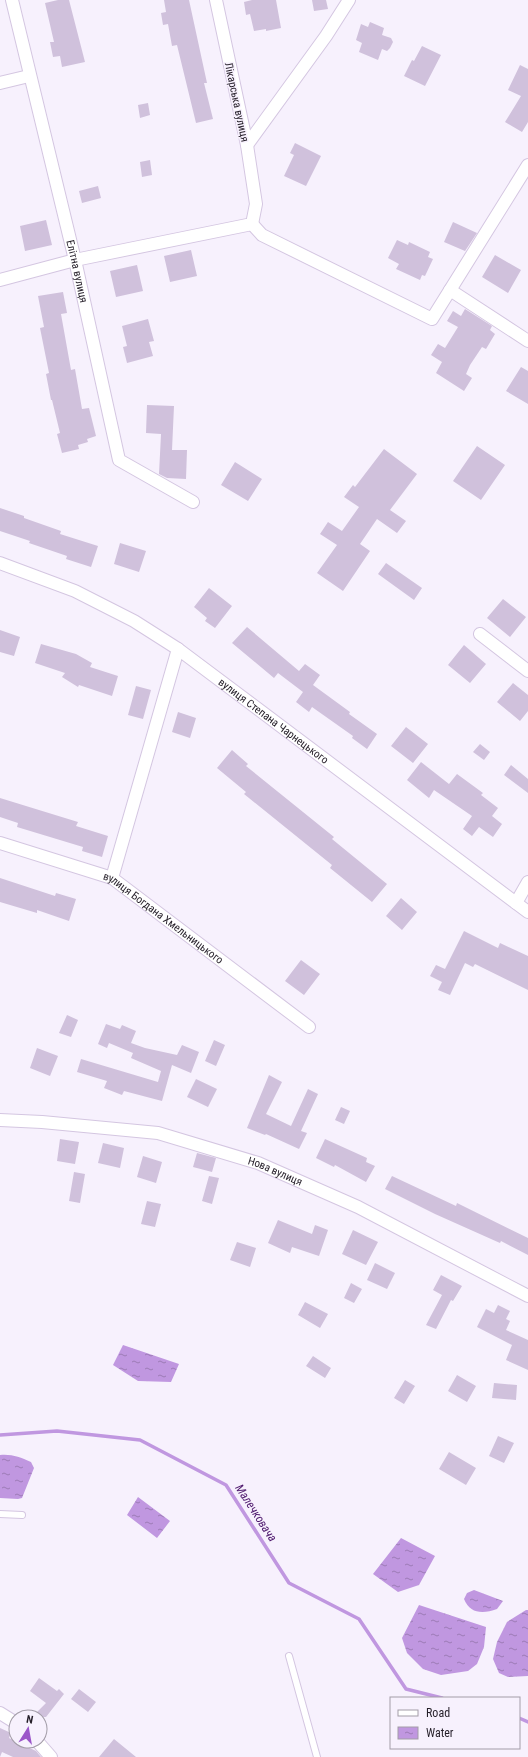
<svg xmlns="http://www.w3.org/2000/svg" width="528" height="1757" font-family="'Roboto Condensed',sans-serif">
<defs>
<pattern id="water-ripples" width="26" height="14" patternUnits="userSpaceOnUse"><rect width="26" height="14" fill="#c097e0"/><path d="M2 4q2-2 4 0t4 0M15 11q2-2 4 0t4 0" fill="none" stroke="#9c7bb6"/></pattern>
</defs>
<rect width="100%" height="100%" fill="#f7f1fd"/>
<path fill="url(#water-ripples)" d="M123 1345 179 1364 171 1382 138 1381 113 1365Z
M0 1455C12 1454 20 1457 31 1462L34 1468 22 1498 18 1499 0 1498Z
M138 1497 170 1521 157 1538 127 1515Z
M401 1538 435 1556 419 1585 398 1592 373 1574Z
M474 1590 503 1601 497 1609C483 1614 470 1614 464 1599L467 1593Z
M419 1605 486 1627 484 1647 477 1664 468 1671 441 1675 423 1669 407 1653 402 1638Z
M526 1610H528V1676L508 1677 499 1673 493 1659 497 1642 507 1622Z"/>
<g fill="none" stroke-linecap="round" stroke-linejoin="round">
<path stroke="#c097e0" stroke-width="3.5" d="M0 1435 57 1431 140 1440 226 1485 289 1583 359 1619 406 1689 442 1698
M519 1718 528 1722"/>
</g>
<path fill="#d0c1dc" d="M58 0H69L85 62 62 67 60 56 53 57 50 42H54L45 3Z
M164 0H189L207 83H204L213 119 196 123 177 45 172 46 168 24 163 25 161 13 166 12Z
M252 0H276L281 28 266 31V29L254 31 250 14 246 15 244 2Z
M312 0H326L328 9 314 11Z
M370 22 384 28 382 35 391 38 393 42 390 48 387 51 382 49 378 60 359 52 362 43 356 40 361 24 368 27Z
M422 46 441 55 425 86 404 76 412 60 414 61Z
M520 65 528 69V122L522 132 505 122 521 96 508 90Z
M148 103 150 115 140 118 138 105Z
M295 143 321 156 306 186 284 176 294 155 290 153Z
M150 160 152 175 142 177 140 162Z
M98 186 101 198 82 203 79 191Z
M46 220 52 245 25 251 20 226Z
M453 222 477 233 465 251 444 242Z
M397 240 408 245 409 242 430 252 428 257 433 259 425 276 422 275 420 280 396 269 399 264 388 258Z
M191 250 197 276 170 282 164 256Z
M495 255 521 270 508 293 482 277Z
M137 265 143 291 116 297 110 271Z
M63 292 67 313 61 314 71 370 75 369 82 409 89 408 96 436 87 439 88 442 78 445 79 449 62 453 57 434 60 433 52 400H51L46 374 49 373 40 328 44 327 38 296Z
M465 309 492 326 490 330 495 334 486 349 482 347 470 365 466 374 472 378 464 391 436 373 442 362 431 355 438 344 445 348 458 327 447 321 453 311 461 316Z
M148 319 154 341 149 342 153 356 127 363 123 347 127 346 122 326Z
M521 367 528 371V404L506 391Z
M147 405 174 406 172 450H187L186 479 167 478 159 474 161 434 146 433Z
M477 446 505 465 481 500 453 481Z
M384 449 417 474 390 510 406 521 397 533 377 519 360 544 370 551 343 591 317 573 337 545 320 534 328 522 342 531 359 507 344 497 353 485 355 487Z
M235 462 262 479 248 501 221 485Z
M0 508 24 516V518L61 531 60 534 98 546 91 567 66 559 67 556 29 543 30 541 0 531Z
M120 543 146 551 139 572 114 564Z
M386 563 422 588 414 600 378 574Z
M209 588 232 606 215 628 205 621 207 618 194 607Z
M503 599 526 617 510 637 487 618Z
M247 627 299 671 305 664 320 675 313 685 350 712 349 714 377 734 367 749 352 738 353 736 312 707 309 712 296 702 303 692 278 673 274 678 232 643Z
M0 630 20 637 14 656 0 652Z
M41 644 76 654 92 663 90 667 118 676 112 696 79 685 78 687 62 677 65 673 35 663Z
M464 645 486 664 470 683 448 665Z
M513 683 528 695V711L520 721 497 702Z
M136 686 151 690 143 719 128 715Z
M178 712 196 718 190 738 172 732Z
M406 727 428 744 413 763 391 746Z
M480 744 490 752 484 760 473 752Z
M232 750 248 764 246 766 334 837 332 839 387 884 372 902 330 868 332 865 244 794 246 792 217 768Z
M421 762 449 784 457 774 483 793 481 795 498 808 492 816 502 824 493 837 479 827 472 836 463 829 472 816 434 790 429 798 407 780Z
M511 765 528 779V793L504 775Z
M0 798 78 822 76 826 108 836 102 857 82 851 83 847 17 827 18 823 0 817Z
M0 878 55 896 56 893 76 899 69 921 37 910V913L0 902Z
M401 898 417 912 402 930 386 916Z
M464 931 498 948 500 943 528 956V990L475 964 473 967 465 963 450 995 438 990 442 982 430 976 436 965 445 969Z
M301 960 320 974 304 995 285 981Z
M67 1015 78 1020 71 1037 59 1033Z
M106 1024 120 1029 122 1025 136 1031 131 1043 145 1048 177 1055 182 1045 199 1052 191 1073 172 1065 162 1101 124 1091 122 1095 104 1088 107 1081 77 1072 81 1059 158 1082 161 1071 131 1058 133 1053 109 1043 107 1048 98 1044Z
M214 1040 225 1045 216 1066 205 1061Z
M37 1048 58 1056 50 1076 30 1068Z
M269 1075 282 1082 266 1114 291 1126 308 1089 318 1094 301 1131 307 1133 299 1149 266 1134 265 1135 247 1128Z
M196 1079 217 1089 208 1107 187 1097Z
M341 1107 350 1111 344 1124 335 1120Z
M60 1139 79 1142 75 1164 57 1161Z
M325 1139 367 1158 366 1162 375 1166 366 1182 335 1165 334 1167 316 1158Z
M103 1143 124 1148 120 1168 98 1163Z
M197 1153 216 1158 212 1172 193 1167Z
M143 1156 162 1162 156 1183 137 1177Z
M74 1172 85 1174 80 1203 69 1201Z
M209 1176 219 1178 212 1204 202 1201Z
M392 1176 456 1206 457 1203 528 1238V1255L501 1241 500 1243 435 1214 385 1189Z
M147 1201 161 1204 155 1227 141 1224Z
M278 1220 312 1234 315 1225 328 1230 319 1256 292 1247 290 1253 268 1243Z
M353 1230 378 1242 366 1265 342 1254Z
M237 1242 256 1248 250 1267 230 1260Z
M375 1263 395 1273 387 1289 367 1280Z
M441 1275 462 1286 453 1301 451 1300 436 1329 426 1325 442 1295 433 1290Z
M351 1283 362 1289 354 1303 344 1298Z
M305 1302 328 1314 320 1328 298 1315Z
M498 1305 510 1311 506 1319 510 1321 506 1330 528 1340V1370L506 1360 512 1345 477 1327 486 1309 494 1313Z
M313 1356 331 1368 325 1378 306 1366Z
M457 1375 476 1386 467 1402 448 1391Z
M405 1380 415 1386 404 1404 394 1398Z
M494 1383 517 1385 516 1400 492 1398Z
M498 1436 514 1443 504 1463 489 1456Z
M449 1452 476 1468 466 1485 439 1469Z
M39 1678 57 1691 59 1689 64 1694 46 1717H32L46 1703 30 1691Z
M79 1689 96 1702 88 1712 71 1699Z
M0 1728 11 1733 9 1738 36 1751 41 1757H13L2 1752 0 1757Z
M114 1739 136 1757H99Z"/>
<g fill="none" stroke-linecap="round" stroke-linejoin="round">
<defs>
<path id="service" d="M0 1514 22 1515
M289 1656 317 1757"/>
<g id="minor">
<path id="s1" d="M12 0 75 260 119 460 193 502"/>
<path d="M0 83 29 76"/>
<path d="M247 145 326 36 349 0"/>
<path d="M252 224 262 235 432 319 528 165"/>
<path d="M0 280 75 260 252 224 256 204 247 145 216 0"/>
<path d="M450 290 528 341"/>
<path id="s2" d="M0 563 75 591 134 621 178 649 528 912"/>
<path d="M480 634 528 671"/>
<path id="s3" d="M0 843 112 878 309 1027"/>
<path d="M112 878 178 649"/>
<path d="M516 903 528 882"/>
<path id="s4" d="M0 1120 42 1122 158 1133 258 1163 358 1207 528 1296"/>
<path d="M0 1713 16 1723"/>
<path d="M37 1741 51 1757"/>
</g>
</defs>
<use href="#service" stroke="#d4c6e1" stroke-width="8"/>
<use href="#minor" stroke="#d4c6e1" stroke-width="14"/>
<use href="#service" stroke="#fff" stroke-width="6"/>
<use href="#minor" stroke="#fff" stroke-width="12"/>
</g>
<g text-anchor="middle" stroke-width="3" stroke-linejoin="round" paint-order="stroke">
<g font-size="11" fill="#241e28" stroke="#f7f1fd">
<text transform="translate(237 102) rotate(78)" y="4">Лікарська вулиця</text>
<text dy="4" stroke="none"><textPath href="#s1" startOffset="279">Елітна вулиця</textPath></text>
<text dy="4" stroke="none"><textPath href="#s2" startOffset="318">вулиця Степана Чарнецького</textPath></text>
<text dy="4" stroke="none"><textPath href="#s3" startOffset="182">вулиця Богдана Хмельницького</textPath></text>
<text dy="4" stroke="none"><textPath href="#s4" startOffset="282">Нова вулиця</textPath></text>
</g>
<g font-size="12" font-style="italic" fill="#4d176c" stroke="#f7f1fd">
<text transform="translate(256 1513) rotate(57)" y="4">Малечковача</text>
</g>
</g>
<rect x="390" y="1697" width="130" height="52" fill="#f7f1fd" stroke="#a39da8"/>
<rect x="398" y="1710" width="20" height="6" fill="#ffffff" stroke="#a39da8"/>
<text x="426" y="1717" font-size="12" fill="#241e28">Road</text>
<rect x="398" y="1727" width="20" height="12" fill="url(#water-ripples)" stroke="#a39da8"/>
<text x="426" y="1737" font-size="12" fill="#241e28">Water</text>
<g transform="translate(28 1729) rotate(11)"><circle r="19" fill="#f7f1fd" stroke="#a39da8"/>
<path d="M0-3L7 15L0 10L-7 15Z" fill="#9b55c9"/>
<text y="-6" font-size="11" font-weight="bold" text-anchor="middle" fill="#241e28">N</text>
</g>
</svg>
